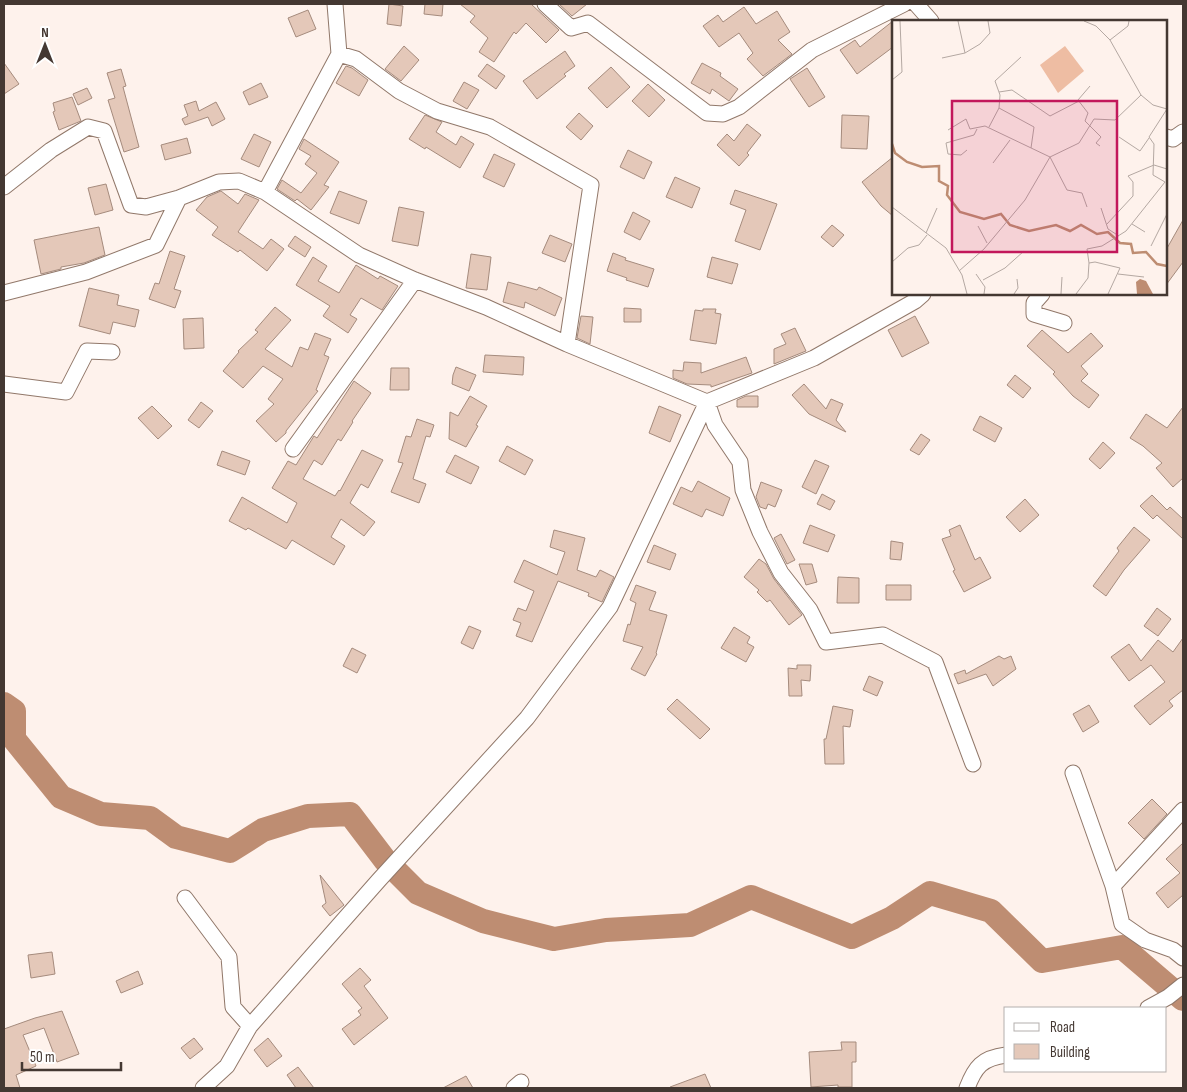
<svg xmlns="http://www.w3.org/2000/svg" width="1187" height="1092" font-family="'Sofia Sans Condensed',sans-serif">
<rect width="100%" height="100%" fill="#fef2ec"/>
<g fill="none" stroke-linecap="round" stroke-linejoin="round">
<path stroke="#be8d72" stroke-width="24" d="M4 704 14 711V739L61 797 101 814 150 818 176 837 230 851 263 830 308 816 350 814 385 860 418 893 483 921 554 939 606 930 690 925 751 897 852 937 892 918 930 893 991 911 1042 961 1122 947 1183 999"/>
</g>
<path fill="#e4c8b9" stroke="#a58b7d" d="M389 4 403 6 401 26 387 24Z
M425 4H443L442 16 424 14Z
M460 4H531L559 30 546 43 526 23 516 34 514 32 494 62 479 52 488 38 470 22 475 16Z
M559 4H587L572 16Z
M744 7 756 24 777 11 790 32 778 40 792 54 763 76 747 59 753 53 739 33 719 47 703 26 718 15 723 22Z
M308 10 316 29 296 37 288 18Z
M893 21V47L857 74 840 50 855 40 860 47Z
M404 46 419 60 401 81 385 69Z
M565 51 575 66 564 74 566 76 537 99 523 81Z
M4 63 19 84 4 94Z
M702 63 721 73 720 76 738 89 729 101 712 89 710 94 691 83Z
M487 64 505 76 496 89 478 76Z
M346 66 352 68 368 80 359 96 336 83Z
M611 67 630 87 607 108 588 88Z
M807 68 825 97 809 107 790 79Z
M121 69 126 86 123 87 139 147 124 152 108 100 115 98 107 73Z
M464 82 479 90 467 109 453 101Z
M261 83 268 97 249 105 243 92Z
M648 84 665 100 649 117 632 101Z
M87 88 92 98 78 105 73 94Z
M72 97 81 121 59 130 53 112 55 111 53 103Z
M196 101 199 111 216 102 225 119 212 126 208 117 185 125 182 119 188 116 184 105Z
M579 113 593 126 581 140 566 127Z
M425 115 442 122 436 132 456 145 461 136 474 144 460 168 426 147 425 149 409 139Z
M842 115 869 116 867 149 841 148Z
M747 124 761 135 747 153 749 155 739 166 717 145 727 134 734 141Z
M254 134 271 142 259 167 241 159Z
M187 138 191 153 165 160 161 145Z
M304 139 339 162 324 185 329 187 311 210 297 199 295 201 277 189 282 180 301 193 317 173 305 164 311 156 299 149Z
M628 150 652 162 644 179 620 167Z
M494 154 515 164 504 187 483 177Z
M893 157V216L881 206 862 182Z
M675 177 700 188 692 208 666 197Z
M106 184 113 210 95 215 88 188Z
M735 190 777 204 760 250 735 241 746 210 730 204Z
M221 191 238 204 245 194 259 200 238 232 263 249 271 239 284 249 267 271 240 250 238 252 212 235 218 227 196 210 207 197Z
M339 191 367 201 359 224 330 213Z
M399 207 424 212 418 246 392 241Z
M633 212 650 221 640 240 624 232Z
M1183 220V262L1166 285V250Z
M832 225 844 235 833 247 821 237Z
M99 227 105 255 84 263 61 267V269L41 274 34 240Z
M550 235 572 244 565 262 542 253Z
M295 236 311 247 305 257 288 246Z
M170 251 185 256 174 289 181 291 175 308 149 299 155 283 159 284Z
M613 253 626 258 625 260 654 269 648 287 626 280 627 278 607 271Z
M471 254 491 257 487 290 466 288Z
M313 257 327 266 318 281 339 293 356 265 378 279 380 276 398 286 382 310 361 298 350 315 357 319 348 333 323 316 330 306 296 285Z
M712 257 738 264 732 284 707 277Z
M508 282 537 290 539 287 562 298 555 316 525 302 524 308 503 302Z
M89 288 119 295 117 305 139 310 135 327 113 322 110 334 79 326Z
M275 307 291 320 265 349 292 367 300 347 308 350 315 333 331 339 324 355 329 357 316 390 318 391 286 431V433L276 442 256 421 274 404 268 399 283 379 263 366 243 388 223 371 239 352 238 351 258 332 255 330Z
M624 308 641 309V322H624Z
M703 309H716L715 313 721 314 716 344 690 340 695 310 703 311Z
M581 316 593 317 590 344 577 338Z
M915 316 929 343 902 357 888 330Z
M203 318 204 348 184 349 183 319Z
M795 328 806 351 774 364V349L786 344 781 334Z
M1042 330 1068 353 1091 333 1103 346 1081 366 1088 374 1081 381 1099 395 1089 408 1073 396 1053 374 1055 372 1027 346Z
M485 355 524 357 523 375 483 372Z
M746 357 752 373 711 387V385L687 384 673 378V370L683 371 684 362 701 363V373Z
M456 367 476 375 469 391 452 384 453 375Z
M391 368H409V390H390Z
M1015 375 1031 388 1023 398 1007 385Z
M354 381 371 393 352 421 353 422 341 441 338 439 322 465 314 460 303 479 335 496 339 490 340 491 362 450 383 460 368 488 361 484 350 503 375 522 364 536 341 519 331 537 345 546 334 565 292 540 286 549 248 528 246 530 229 521 242 497 287 523 297 503 272 488 288 461 296 465 314 436 317 438Z
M804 384 826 409 831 399 843 404 836 420 846 432 809 414 792 395Z
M470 396 487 406 476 425 478 426 466 447 449 439 450 412 458 416Z
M746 396H758V407H737V400Z
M201 402 213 411 199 428 188 420Z
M152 406 172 426 158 439 138 418Z
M659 406 681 415 670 442 649 433Z
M1183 407V478L1173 487 1156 468 1162 463 1143 446 1130 438 1146 414 1167 428Z
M980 416 1002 428 995 442 973 430Z
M417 419 434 425 430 437 426 436 413 479 426 484 419 503 391 492 403 463 398 462 406 436 411 437Z
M921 434 930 440 919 455 910 450Z
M1103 442 1115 453 1100 469 1089 459Z
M507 446 533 460 525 475 499 461Z
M222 451 250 461 245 475 217 465Z
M455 455 479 467 471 484 446 472Z
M815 460 829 466 816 494 802 487Z
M698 481 730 498 723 516 706 509 702 517 673 504 681 487 692 492Z
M761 482 782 490 775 507 768 504 766 509 760 507 756 497Z
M822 494 835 501 830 510 817 504Z
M1152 495 1167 510 1170 507 1183 519V539L1157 515 1153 519 1140 506Z
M1025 499 1039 515 1020 532 1006 517Z
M810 525 835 535 828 552 803 543Z
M960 525 975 560 980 557 991 578 964 592 953 571 955 570 942 539 951 536 949 530Z
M1134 527 1150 540 1124 570 1106 596 1093 586 1119 551 1117 548Z
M554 530 585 538 577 570 596 577 600 570 614 577 602 602 588 596 589 593 558 581 532 642 516 636 521 623 513 620 518 608 526 611 534 591 514 582 524 560 557 575 565 552 550 547Z
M781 534 795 560 787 564 774 538Z
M891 541 903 543 901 560 890 559Z
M654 545 676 554 670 570 647 562Z
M759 559 766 564 774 579 802 615 789 625 770 600 767 602 757 592 759 590 744 577Z
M799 564H812L817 582 806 585Z
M838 577 859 578V603H837Z
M636 585 656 592 649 610 667 615 656 653 657 654 645 676 631 669 643 647 623 641 628 624 630 625 636 603 630 600Z
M886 585H911V600H886Z
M1157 608 1171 619 1158 636 1144 626Z
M469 626 481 631 473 649 461 643Z
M734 627 750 637 747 643 754 647 746 662 721 648Z
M1183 638V690L1169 701 1173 706 1150 725 1134 706 1165 682 1151 665 1129 681 1111 657 1129 644 1141 661 1158 640 1173 652Z
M352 648 366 655 357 673 343 666Z
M999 656 1004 659 1011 656 1016 669 993 686 986 674 958 684 954 674 965 670 966 674Z
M797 665H811L810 681 801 680 802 696H789L788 668 797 669Z
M869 676 883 682 877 696 863 690Z
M677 699 710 729 700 739 667 709Z
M1089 705 1099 722 1083 732 1073 714Z
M833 706 853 710 850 727 843 726 844 764H825L824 739H826Z
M1152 799 1167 814 1144 839 1128 823Z
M1183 843V895L1168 908 1156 893 1180 873 1166 859Z
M320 875 344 905 330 916 322 906 326 903Z
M52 952 55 974 31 978 28 955Z
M360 968 371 980 364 986 388 1018 354 1045 342 1029 361 1015 358 1011 362 1008 342 984Z
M138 971 143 984 121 993 116 981Z
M62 1011 79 1054 57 1062 44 1028 23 1035 36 1066 16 1075 20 1088H4V1029L35 1018Z
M194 1038 203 1049 190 1059 181 1048Z
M268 1038 282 1056 267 1067 254 1050Z
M841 1042H856V1062H852V1087H838V1085L811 1087 809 1052 842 1050Z
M298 1067 314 1088H296L287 1075Z
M705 1074 711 1088H670V1087Z
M466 1076 473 1088H443Z"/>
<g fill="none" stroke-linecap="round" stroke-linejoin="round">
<defs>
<path id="street" d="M545 4 571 28 588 23 707 113 723 114 739 107 812 50 904 4
M916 4 931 21
M339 54 356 59 399 91 437 111 490 127 591 185 567 344
M1166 137 1173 139 1183 132
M4 187 51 150 88 127 104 131 131 205 146 207 179 198 219 182 239 181 265 192 359 255 415 280 486 307 567 344 707 402 715 425 740 462 743 490 760 532 781 573 810 610 826 642 883 635 935 662 973 764
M265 192 339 54 335 4
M4 293 86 272 156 245 179 198
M1042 294 1034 303V314L1064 323
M4 384 66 392 87 351 112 352
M293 449 415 280
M1073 773 1113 886 1122 924 1145 940 1173 950 1183 958
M1113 886 1183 810
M185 898 229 957 233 1007 250 1026
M1148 1008 1168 997 1183 985
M203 1088 227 1066 250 1026 379 880 527 718 610 607 707 402 814 358 915 301 923 294
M514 1088 521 1082
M967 1088C975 1067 982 1058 1006 1055"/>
</defs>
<use href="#street" stroke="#91786a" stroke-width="17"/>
<use href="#street" stroke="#fff" stroke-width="15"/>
</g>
<g transform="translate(892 20)">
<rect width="275" height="275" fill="#fef2ec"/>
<path d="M173 26 192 51 166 73 148 45Z" fill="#eebda3"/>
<path d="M248 259 254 261 261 274H245L244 262Z" fill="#be8d72"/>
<path fill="none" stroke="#be8d72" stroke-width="2.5" d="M0 124 3 133 15 142 30 147 47 146V161L56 166 55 175 68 192 92 199 109 194 118 205 137 211 164 205 178 211 189 205 205 214 216 212 228 223 239 224 241 233 254 232 265 244 275 246"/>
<path fill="none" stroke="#b4a8a2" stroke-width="1" d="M66 1 73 33M192 1 204 6 218 20 249 75 261 85 275 89M218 20 236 6 237 1M50 38 73 33 88 24 98 13 96 1M0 60 10 52 8 1M198 66 186 80 196 93 193 101 209 117 204 123 208 126M107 72 120 70 158 96 187 81M107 88 142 107 139 128M97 107 107 88 108 75 103 61 129 37M56 110 74 99 78 109 93 106 158 137 175 170 190 173 195 187M227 117 248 131 257 118M75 130 69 135 56 134 54 123 82 115 85 109M101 143 118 120M0 187 54 228 70 255 75 274M209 188 216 209 227 216M215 204 241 176V162L236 156 262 145 275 149M240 204 253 212M86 206 95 223M34 213 45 188M259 226 275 194M0 242 16 228 27 225 35 215M197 243 195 229 210 226 234 211 273 162 261 155 262 124 257 117 275 89M67 251 92 229 133 180 158 137 187 123 202 99 223 100 249 75M84 254 93 267 92 274M226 254 252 257M91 260 113 248 132 231M122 274 126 268 125 259M169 274 170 257M184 274 196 258 197 243 203 242 228 248 216 274"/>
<path fill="#c2185b" fill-opacity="0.15" stroke="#c2185b" stroke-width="2.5" d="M60 81H225V232H60Z"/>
<rect width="275" height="275" fill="none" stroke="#443832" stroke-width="2.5"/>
</g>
<rect width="1187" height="1092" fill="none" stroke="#443832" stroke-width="10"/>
<rect x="1004" y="1007" width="162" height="65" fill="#ffffff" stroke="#b4afad"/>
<rect x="1014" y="1023" width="25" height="8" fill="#ffffff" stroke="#b4afad"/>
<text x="1050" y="1032" font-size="15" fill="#443832">Road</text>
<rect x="1014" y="1044" width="25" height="15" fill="#e4c8b9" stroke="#b4afad"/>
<text x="1050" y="1057" font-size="15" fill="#443832">Building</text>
<g transform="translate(45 45)" stroke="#ffffff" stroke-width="4" paint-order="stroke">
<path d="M0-4L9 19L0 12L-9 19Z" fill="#443832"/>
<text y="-8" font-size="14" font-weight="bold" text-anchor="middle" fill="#443832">N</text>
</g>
<path d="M22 1062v8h99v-8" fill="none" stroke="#443832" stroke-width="2.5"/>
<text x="30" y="1062" font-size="15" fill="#443832" stroke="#ffffff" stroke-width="4" paint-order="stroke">50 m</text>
</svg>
